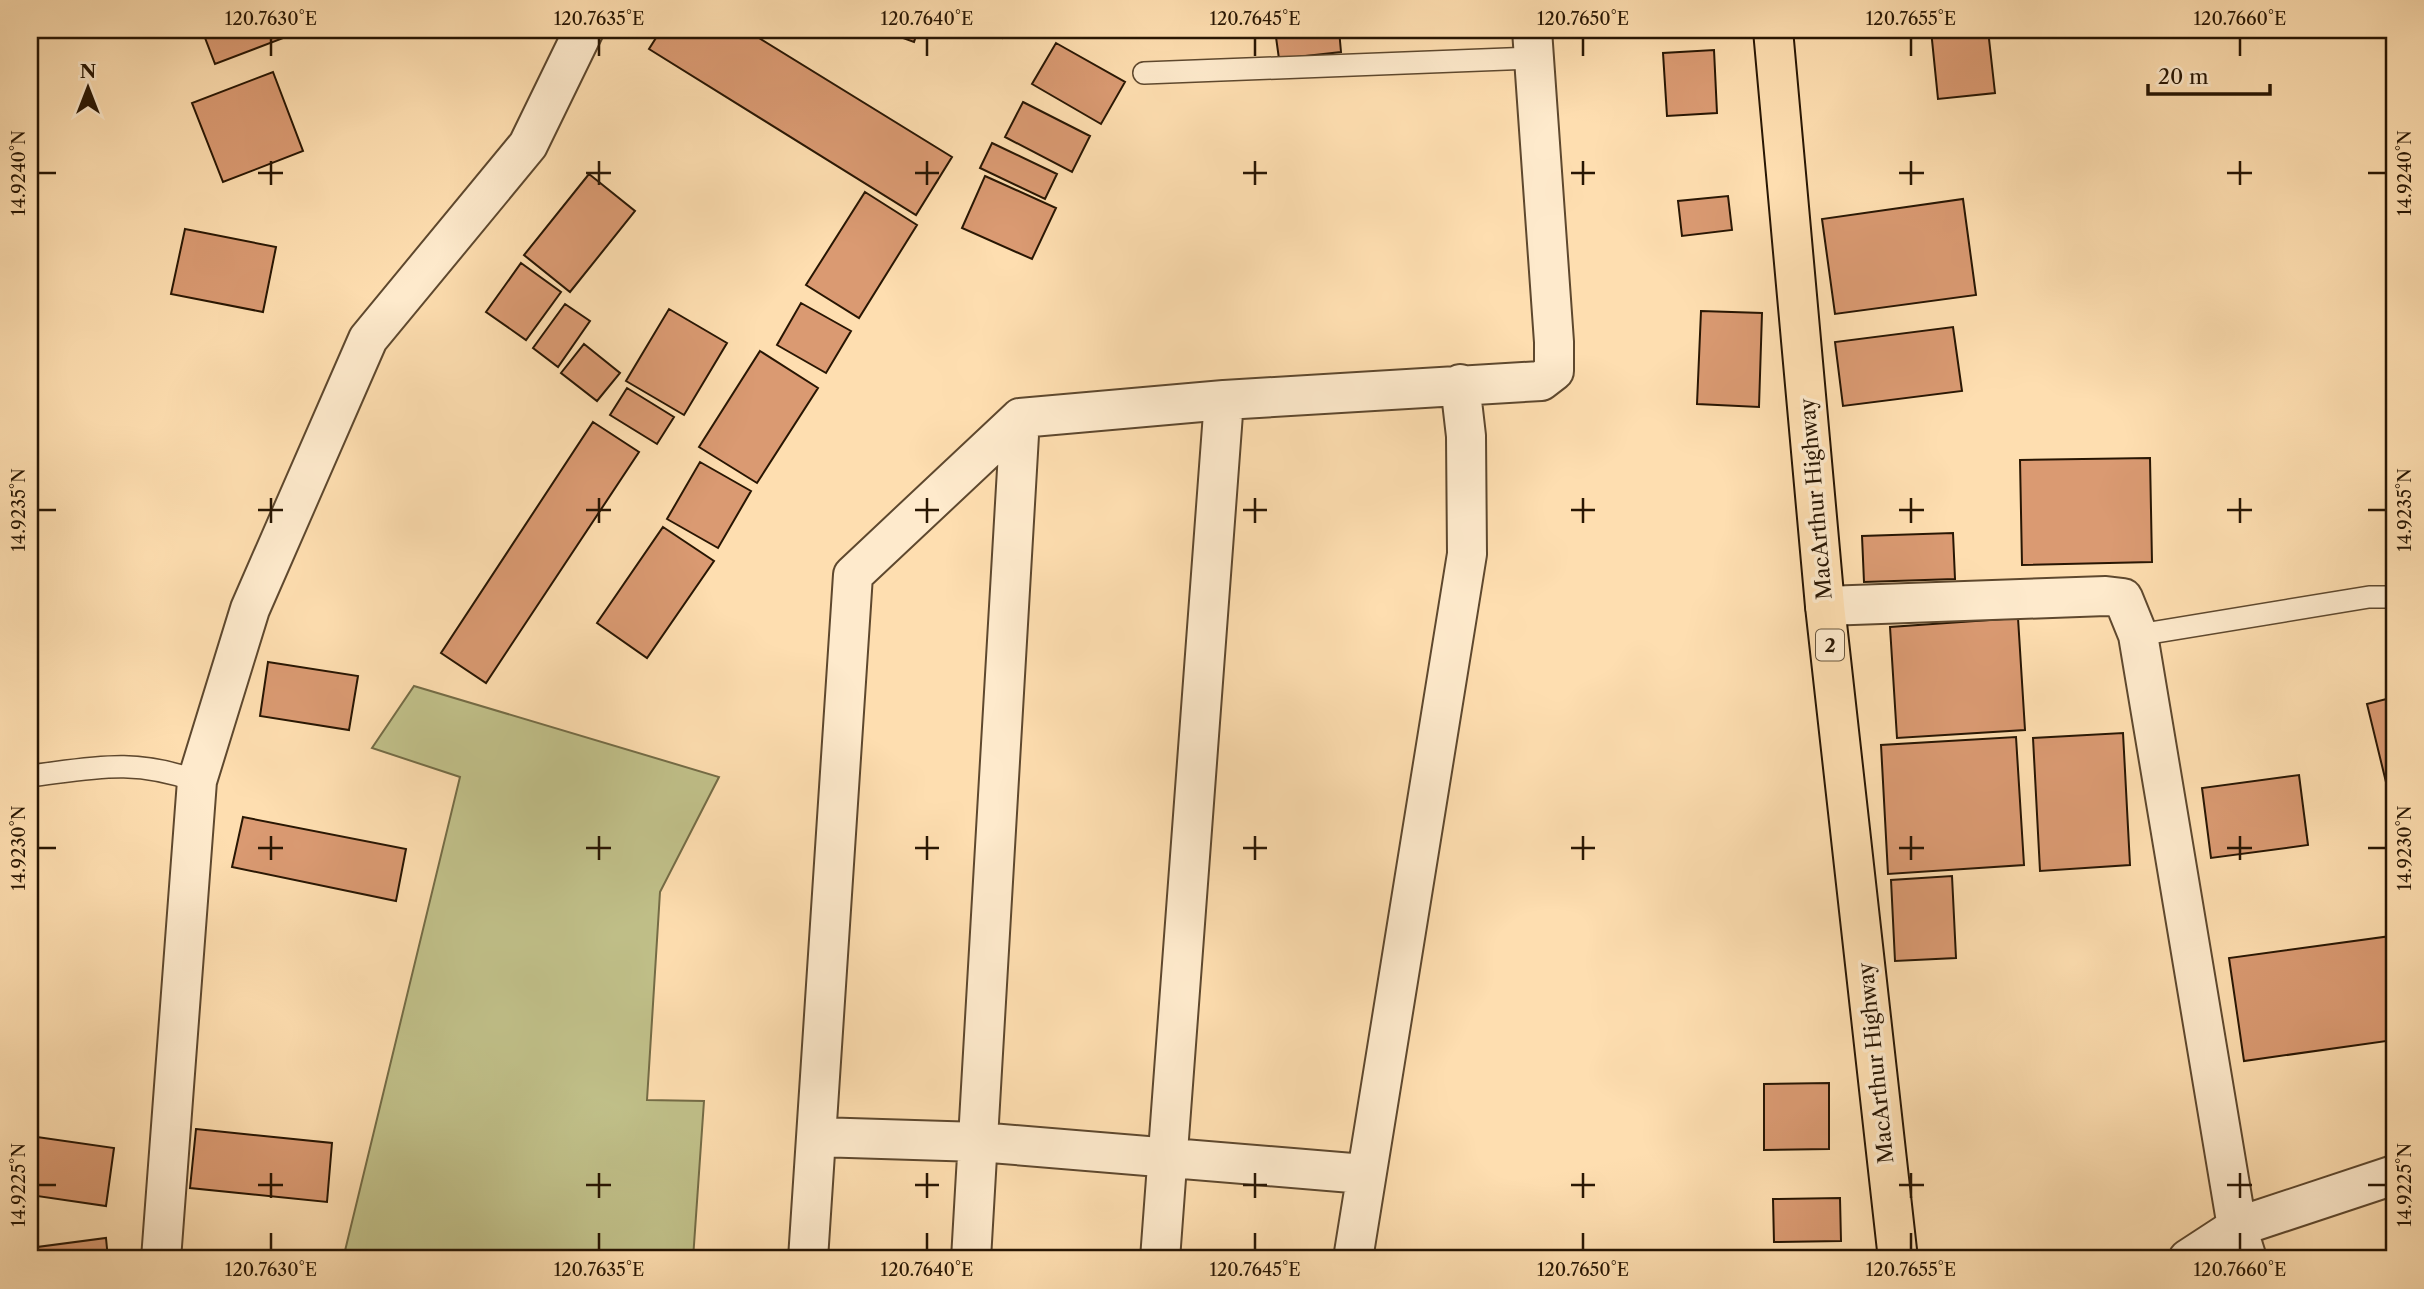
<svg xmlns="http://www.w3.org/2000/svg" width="2424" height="1289" font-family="'Libre Caslon Text',serif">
<rect width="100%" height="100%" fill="#fedeb0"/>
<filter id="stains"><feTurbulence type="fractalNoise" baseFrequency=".00286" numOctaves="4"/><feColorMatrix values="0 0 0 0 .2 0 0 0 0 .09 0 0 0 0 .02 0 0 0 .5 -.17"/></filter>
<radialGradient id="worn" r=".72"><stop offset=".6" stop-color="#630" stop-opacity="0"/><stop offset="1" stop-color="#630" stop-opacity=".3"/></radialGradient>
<path fill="#c1c18a" stroke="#746c46" stroke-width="2" d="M414 686 719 777 660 892 647 1100 704 1101 693 1259H343L460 777 372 748Z"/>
<path fill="#da9a72" stroke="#281603" stroke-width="2" d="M202 30H284L286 37 215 64Z
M661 30H746L952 157 916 215 649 49Z
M881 30H918L914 42Z
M981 30H1005L1002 38Z
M1275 30H1339L1341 52 1279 59Z
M1931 30H1988L1995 93 1938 99Z
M1056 43 1125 82 1101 124 1032 84Z
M1714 50 1717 113 1667 116 1663 53Z
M273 72 303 151 223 182 192 103Z
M1023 102 1090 136 1072 172 1005 137Z
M992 143 1057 174 1045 199 980 168Z
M589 174 635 211 570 292 524 255Z
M985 176 1056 208 1032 259 962 228Z
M865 192 917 225 859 318 806 285Z
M1728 196 1732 230 1682 236 1678 201Z
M1963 199 1976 295 1835 314 1822 219Z
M185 229 276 247 263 312 171 294Z
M521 263 561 292 526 340 486 312Z
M801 303 851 331 826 373 777 345Z
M565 304 590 321 558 367 533 348Z
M669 309 727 343 684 415 626 381Z
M1701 311 1762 313 1759 407 1697 404Z
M1953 327 1962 391 1843 406 1835 342Z
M584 344 620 373 597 401 561 373Z
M760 351 818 388 757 483 699 447Z
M627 388 674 417 657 444 610 415Z
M593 422 639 452 486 683 441 653Z
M2150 458 2152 562 2022 565 2020 460Z
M700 462 751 491 718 548 667 519Z
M663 527 714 561 647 658 597 623Z
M1953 533 1955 579 1864 582 1862 536Z
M2018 618 2025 730 1897 738 1890 627Z
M268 662 358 676 349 730 260 716Z
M2394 697V815L2367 704Z
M2123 733 2130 865 2040 871 2033 738Z
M2016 737 2024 865 1888 874 1881 745Z
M2299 775 2308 845 2211 858 2202 788Z
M243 817 406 849 396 901 232 867Z
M1952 876 1956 958 1895 961 1891 880Z
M2391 936 2394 1040 2244 1061 2229 958Z
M1829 1083V1149L1764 1150V1084Z
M196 1129 332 1143 327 1202 190 1188Z
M30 1136 114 1148 106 1206 30 1195Z
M1840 1198 1841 1241 1774 1242 1773 1199Z
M106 1238 108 1259H30V1248Z"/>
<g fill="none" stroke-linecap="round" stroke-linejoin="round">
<defs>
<path id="lane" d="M1144 73 1533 58
M2138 635 2369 597H2394
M30 776C95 768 132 758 197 781"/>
<path id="street" d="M1825 606 2106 596 2123 598 2138 635 2237 1227 2247 1259
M817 1137 979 1142 1364 1174
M161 1259 197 781 250 609 368 339 528 145 584 30
M808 1259 853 575 1020 418 1224 400 1541 381 1554 371V342L1532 30
M971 1259 1020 418
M1160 1259 1224 400
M1353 1259 1467 554 1466 436 1460 384
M2188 1259 2237 1227 2394 1175"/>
<path id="highway" d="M1773 30 1825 606 1898 1259"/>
</defs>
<use href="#lane" stroke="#5e482e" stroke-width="24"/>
<use href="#street" stroke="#5e482e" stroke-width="42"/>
<use href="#highway" stroke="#281603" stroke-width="42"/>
<use href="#lane" stroke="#feeacc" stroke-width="21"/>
<use href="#street" stroke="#feeacc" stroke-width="38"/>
<use href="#highway" stroke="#fedeb0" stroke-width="38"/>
</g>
<path fill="none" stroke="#281603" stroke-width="2.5" d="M271 38V56M599 38V56M927 38V56M1255 38V56M1583 38V56M1911 38V56M2240 38V56M271 161V185M599 161V185M927 161V185M1255 161V185M1583 161V185M1911 161V185M2240 161V185M38 173H56M258 173H283M586 173H611M915 173H939M1243 173H1267M1571 173H1595M1899 173H1924M2227 173H2252M2368 173H2386M271 498V523M599 498V523M927 498V523M1255 498V523M1583 498V523M1911 498V523M2240 498V523M38 510H56M258 510H283M586 510H611M915 510H939M1243 510H1267M1571 510H1595M1899 510H1924M2227 510H2252M2368 510H2386M271 836V860M599 836V860M927 836V860M1255 836V860M1583 836V860M1911 836V860M2240 836V860M38 848H56M258 848H283M586 848H611M915 848H939M1243 848H1267M1571 848H1595M1899 848H1924M2227 848H2252M2368 848H2386M271 1173V1198M599 1173V1198M927 1173V1198M1255 1173V1198M1583 1173V1198M1911 1173V1198M2240 1173V1198M38 1185H56M258 1185H283M586 1185H611M915 1185H939M1243 1185H1267M1571 1185H1595M1899 1185H1924M2227 1185H2252M2368 1185H2386M271 1233V1250M599 1233V1250M927 1233V1250M1255 1233V1250M1583 1233V1250M1911 1233V1250M2240 1233V1250"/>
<g text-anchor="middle" stroke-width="7" stroke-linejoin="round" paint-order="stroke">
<rect fill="#feeacc" stroke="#68563f" stroke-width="2" x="1816" y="629.5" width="28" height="31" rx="5"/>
<g font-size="19" font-weight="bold" fill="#281603">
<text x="1830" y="652">2</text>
</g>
<g font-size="21" fill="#281603" stroke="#feeacc">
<text transform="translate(1816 499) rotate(-95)" y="7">MacArthur Highway</text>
<text transform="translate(1876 1063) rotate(-96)" y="7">MacArthur Highway</text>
</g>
</g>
<rect width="2424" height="1289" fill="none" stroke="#fedeb0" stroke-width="77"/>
<g transform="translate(88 88)" stroke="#feeacc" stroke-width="5" paint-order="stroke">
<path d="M0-5L12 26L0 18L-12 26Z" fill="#281603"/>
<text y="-10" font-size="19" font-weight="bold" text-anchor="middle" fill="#281603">N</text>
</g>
<path d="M2148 84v10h122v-10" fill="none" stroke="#281603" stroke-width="3.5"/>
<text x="2158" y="84" font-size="21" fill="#281603" stroke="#feeacc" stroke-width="5" paint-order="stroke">20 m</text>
<rect x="38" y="38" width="2348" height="1212" fill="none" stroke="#281603" stroke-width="2.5"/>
<g font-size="18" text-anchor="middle" fill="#281603">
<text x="271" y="25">120.7630°E</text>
<text x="599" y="25">120.7635°E</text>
<text x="927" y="25">120.7640°E</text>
<text x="1255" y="25">120.7645°E</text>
<text x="1583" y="25">120.7650°E</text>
<text x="1911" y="25">120.7655°E</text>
<text x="2240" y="25">120.7660°E</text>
<text transform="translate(19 173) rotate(-90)" y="6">14.9240°N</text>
<text transform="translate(2405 173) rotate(-90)" y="6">14.9240°N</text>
<text transform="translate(19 510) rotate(-90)" y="6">14.9235°N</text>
<text transform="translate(2405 510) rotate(-90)" y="6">14.9235°N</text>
<text transform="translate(19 848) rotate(-90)" y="6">14.9230°N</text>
<text transform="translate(2405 848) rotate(-90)" y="6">14.9230°N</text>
<text transform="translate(19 1185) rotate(-90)" y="6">14.9225°N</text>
<text transform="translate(2405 1185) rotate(-90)" y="6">14.9225°N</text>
<text x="271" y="1276">120.7630°E</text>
<text x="599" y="1276">120.7635°E</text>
<text x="927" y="1276">120.7640°E</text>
<text x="1255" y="1276">120.7645°E</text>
<text x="1583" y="1276">120.7650°E</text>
<text x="1911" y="1276">120.7655°E</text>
<text x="2240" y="1276">120.7660°E</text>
</g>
<rect width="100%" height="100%" filter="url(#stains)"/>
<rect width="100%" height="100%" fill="url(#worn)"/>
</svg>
